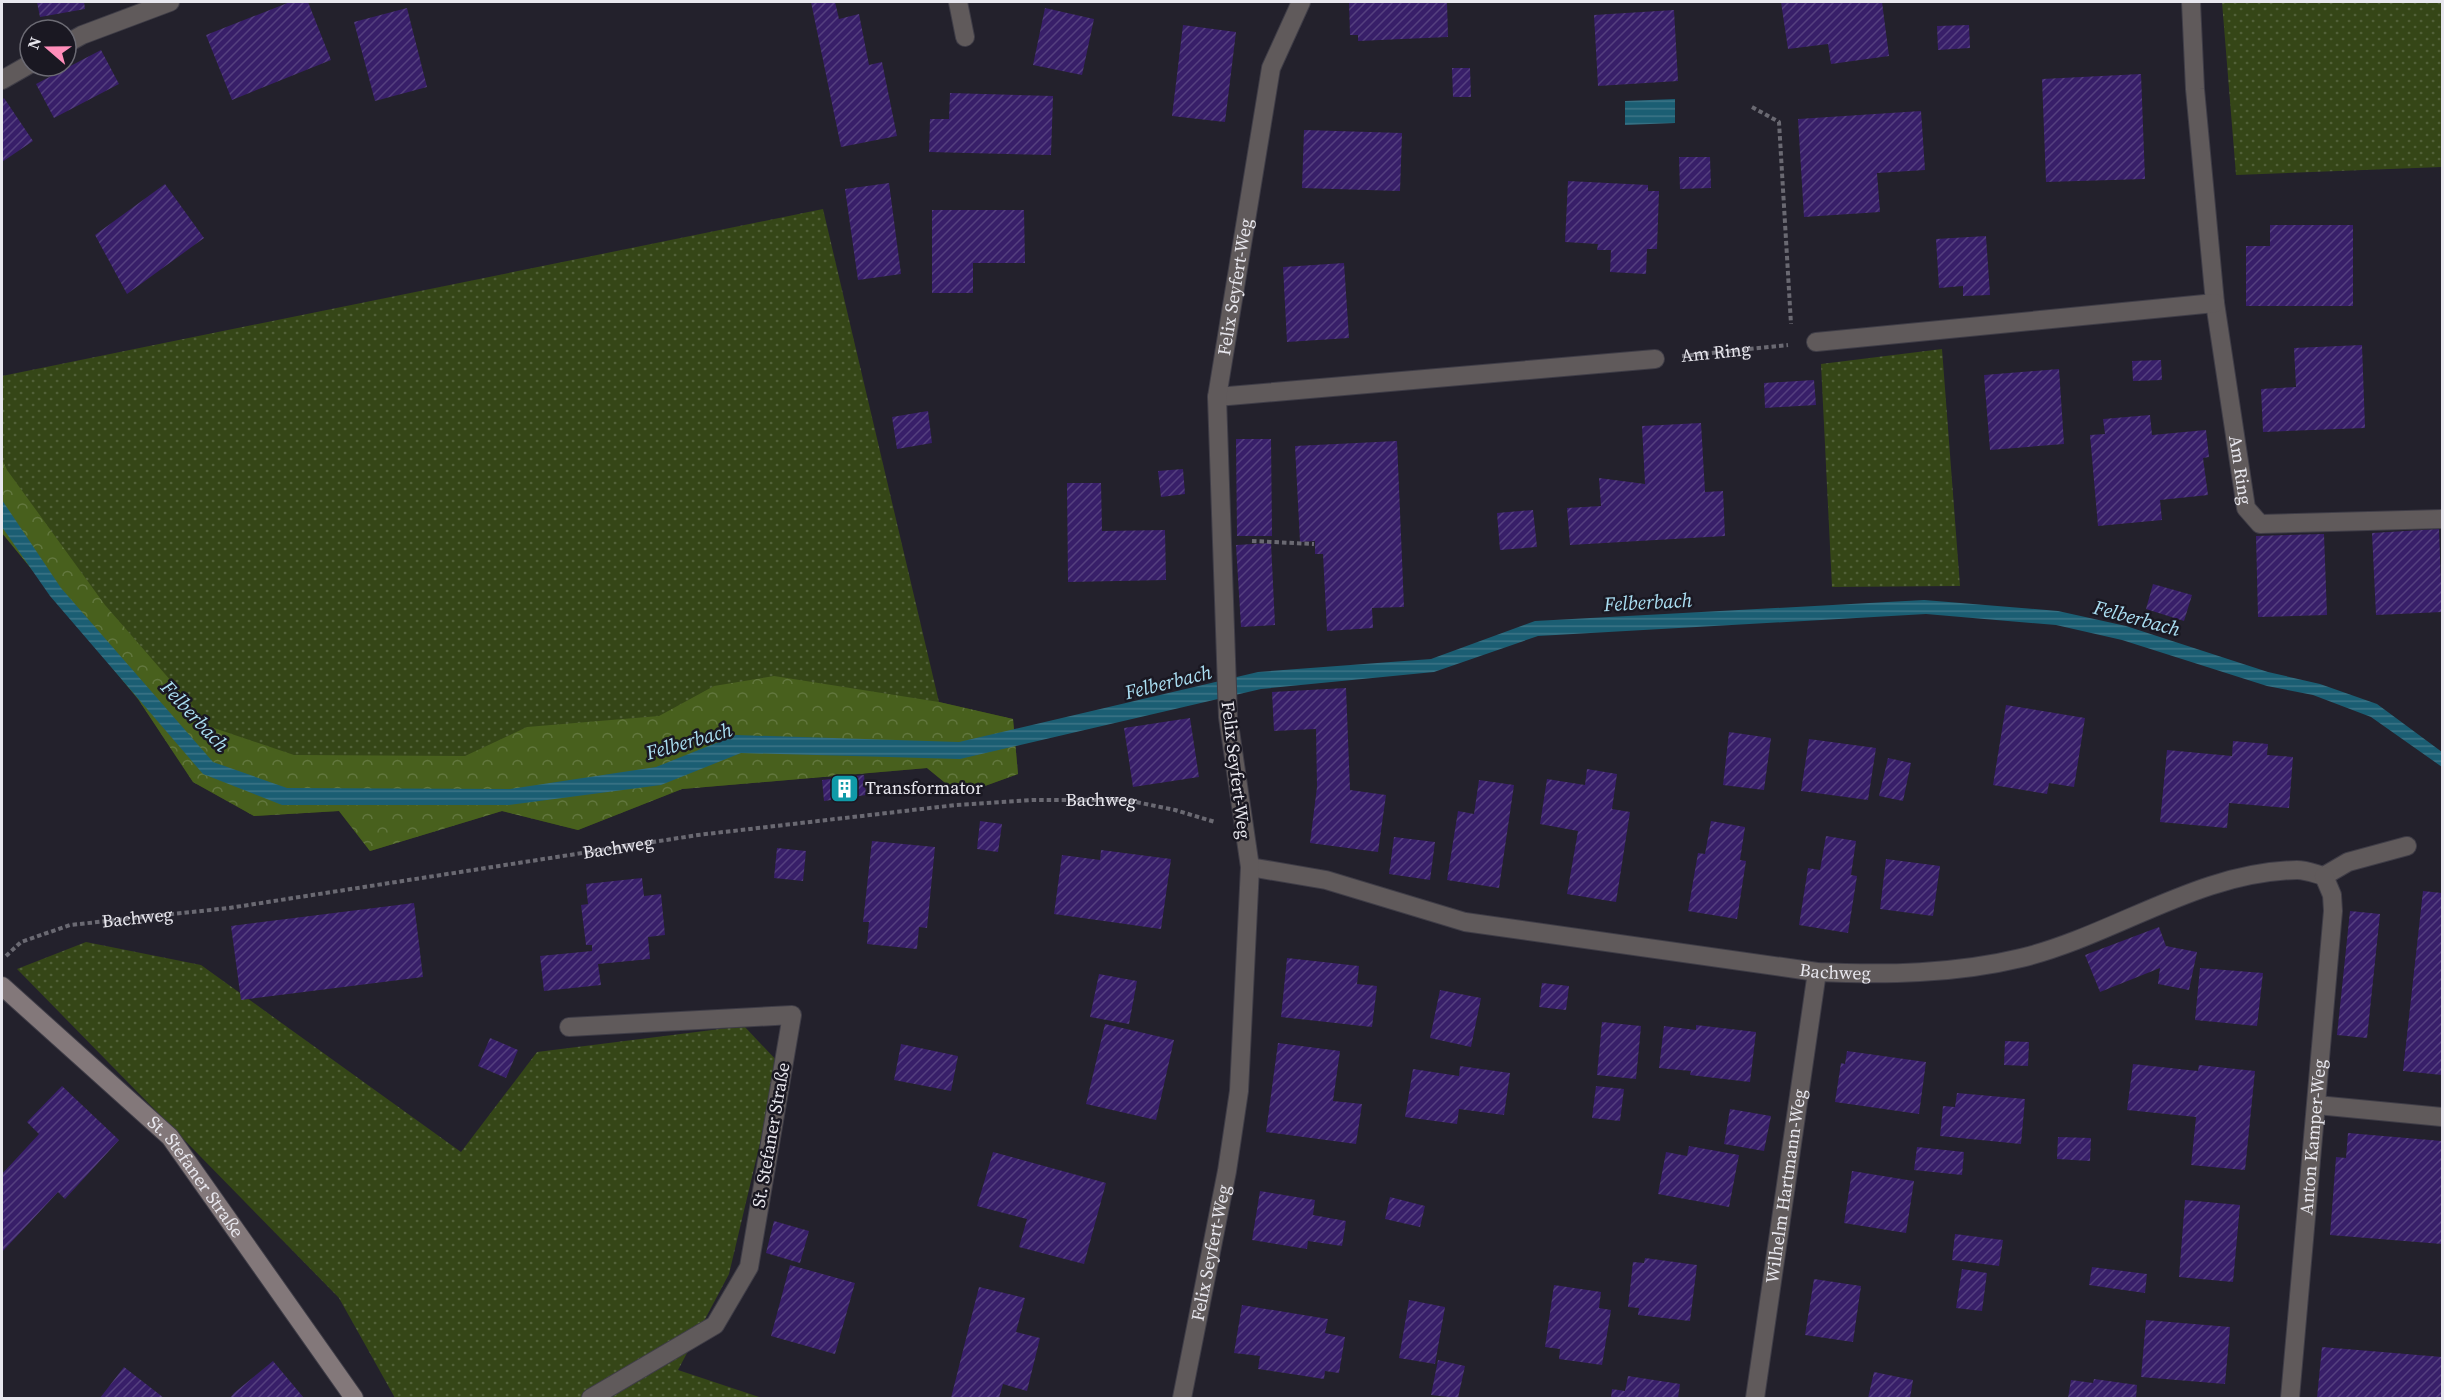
<svg xmlns="http://www.w3.org/2000/svg" width="2444" height="1400" font-family="'Source Serif 4',serif">
<defs>
<pattern id="grass-dots" width="8" height="8" patternUnits="userSpaceOnUse" patternTransform="scale(1.5)"><rect width="8" height="8" fill="#354617"/><path d="M2 2h.1M6 6h.1" fill="none" stroke="#526139" stroke-width="1.8" stroke-linecap="round"/></pattern>
<pattern id="forest-crowns" width="20" height="18" patternUnits="userSpaceOnUse" patternTransform="scale(1.5)"><rect width="20" height="18" fill="#48601d"/><path d="M2 6a3 3 0 1 1 6 0M12 15a3 3 0 1 1 6 0" fill="none" stroke="#62773e"/></pattern>
<pattern id="water-rules" width="6" height="5" patternUnits="userSpaceOnUse" patternTransform="scale(1.5)"><rect width="6" height="5" fill="#1b5e73"/><path d="M0 2.5h6" fill="none" stroke="#3c7587"/></pattern>
<pattern id="building-hatch" width="6" height="6" patternUnits="userSpaceOnUse" patternTransform="scale(1.5)"><rect width="6" height="6" fill="#381f69"/><path d="M-1 1l2-2M0 6l6-6M5 7l2-2" fill="none" stroke="#55407f"/></pattern>
</defs>
<rect width="100%" height="100%" fill="#23212c"/>
<path fill="url(#grass-dots)" d="M2222 2H2442V167L2236 175Z
M823 209 939 702 1013 719 1018 774 960 795 927 768 682 789 578 830 502 811 370 851 339 811 254 816 193 782 138 699 2 533V376Z
M1942 349 1960 586 1832 587 1821 364Z
M86 942 201 965 461 1152 537 1052 744 1026 779 1063 729 1274 678 1370 762 1398H395L339 1298 17 969Z"/>
<path fill="url(#forest-crowns)" d="M2 459 7 470 105 605 211 727 294 755 465 756 527 727 659 716 714 686 774 676 939 702 1013 719 1018 774 960 795 927 768 682 789 578 830 502 811 370 851 339 811 254 816 193 782 138 699 2 533Z"/>
<path fill="url(#water-rules)" d="M1675 99V123L1625 125V101Z
M2 500 61 588 213 762 287 788 510 789 656 767 736 735 959 742 1258 672 1431 659 1535 621 1924 600 2058 611 2126 626 2268 672 2320 684 2377 704 2442 752V767L2371 717 2313 695 2267 686 2122 640 2056 625 1926 614 1538 636 1434 672 1261 689 960 759 741 753 661 785 509 805H282L203 774 50 596 2 527Z"/>
<path fill="url(#building-hatch)" d="M37 2H84L85 9 40 17Z
M290 2H308L331 60 232 100 206 35Z
M811 2H835L839 19 859 14 869 65 882 62 897 136 841 147Z
M1349 2H1447L1448 37 1358 41V35H1350Z
M1781 2H1882L1889 56 1831 64 1828 44 1788 49Z
M407 8 427 87 375 101 354 22Z
M1045 8 1094 19 1082 75 1033 65Z
M1674 10 1678 81 1598 86 1594 15Z
M1183 25 1236 32 1225 122 1172 116Z
M1969 25 1970 48 1938 50 1937 26Z
M101 50 119 84 54 118 36 84Z
M1452 68H1470L1471 97H1453Z
M2141 74 2145 179 2046 182 2042 79Z
M950 93 1053 96 1051 155 929 152 930 119H949Z
M4 98 33 141 2 162V100Z
M1921 111 1925 170 1877 173 1880 212 1804 217 1798 119Z
M1304 130 1402 133 1400 191 1302 188Z
M1679 157H1710L1711 188 1680 189Z
M1568 181 1648 185V191H1659L1657 249H1647L1646 274 1610 272 1611 250H1597L1598 244 1565 242Z
M889 183 901 274 858 280 845 189Z
M165 184 204 238 127 294 95 235Z
M932 210H1024L1025 263H973V293H932Z
M2270 225H2353V306H2246V246H2270Z
M1986 236 1990 295 1963 296V286L1939 288 1936 239Z
M1344 263 1349 338 1287 342 1283 267Z
M2362 345 2365 428 2263 432 2261 389 2296 387 2294 348Z
M2161 360 2162 380 2133 381 2132 361Z
M2059 369 2064 444 1990 450 1984 375Z
M1814 380 1816 405 1765 408 1764 383Z
M928 411 932 443 897 449 892 417Z
M2150 415 2152 435 2206 430 2209 457 2203 458 2208 495 2160 500 2162 520 2098 526 2090 435 2105 434 2103 419Z
M1701 423 1705 492 1723 491 1725 536 1570 545 1567 508 1601 506 1599 478 1645 484 1642 426Z
M1236 439H1271L1272 536H1237Z
M1397 441 1404 607 1372 608 1373 628 1327 631 1323 554H1315V541L1300 542 1295 446Z
M1183 469 1185 494 1161 497 1158 471Z
M1067 483H1101L1102 531 1165 530 1166 580 1068 582Z
M1533 510 1537 547 1500 550 1497 513Z
M2439 529 2442 612 2376 615 2372 533Z
M2324 534 2327 615 2258 617 2256 536Z
M1271 543 1275 625 1241 627 1236 545Z
M2153 584 2192 595 2184 621 2146 609Z
M1346 688 1350 790 1386 795 1378 852 1310 843 1317 787 1316 729 1274 731 1272 692Z
M2006 705 2085 718 2074 787 2049 783 2047 794 1993 785Z
M1190 718 1199 777 1133 787 1124 728Z
M1729 732 1771 738 1764 790 1723 785Z
M1809 739 1876 748 1868 800 1801 791Z
M2233 741 2268 744 2267 755 2293 757 2289 808 2229 803 2227 828 2160 822 2167 750 2232 756Z
M1888 758 1911 763 1903 801 1879 796Z
M1587 769 1617 774 1612 809 1630 812 1616 902 1567 894 1578 831 1540 824 1547 779 1585 785Z
M864 775 866 795 824 801 822 780Z
M1479 780 1514 785 1499 888 1447 880 1458 811 1474 814Z
M980 821 1002 824 998 852 977 849Z
M1711 821 1745 827 1740 860 1746 861 1737 919 1688 911 1698 853 1705 854Z
M1826 836 1856 841 1851 875 1857 876 1848 933 1799 925 1808 868 1820 870Z
M1394 837 1435 842 1430 880 1389 874Z
M872 841 935 847 927 928 919 927 917 949 867 944 869 922H863Z
M777 848 806 851 803 881 774 878Z
M1101 850 1171 859 1161 929 1054 914 1062 855 1100 860Z
M1886 859 1940 866 1933 916 1880 909Z
M642 878 644 896 661 894 665 935 648 937 650 959 598 964 601 985 544 991 540 956 592 951V945H586L581 905 588 904 586 884Z
M2423 891 2442 893V1075L2403 1071Z
M414 903 423 977 241 1000 231 926Z
M2350 911 2380 914 2367 1038 2337 1035Z
M2159 927 2166 946 2197 952 2189 990 2158 984 2160 968 2100 992 2085 955Z
M1287 958 1359 966 1357 984 1377 986 1372 1027 1281 1017Z
M2200 968 2263 973 2257 1026 2195 1020Z
M1099 974 1137 981 1129 1024 1090 1017Z
M1542 983 1569 986 1566 1010 1539 1007Z
M1440 990 1481 998 1471 1047 1430 1038Z
M1602 1022 1641 1026 1636 1079 1597 1075Z
M1105 1024 1174 1040 1156 1120 1086 1104Z
M1696 1025 1756 1032 1750 1082 1690 1075 1691 1071 1659 1068 1664 1026 1696 1030Z
M490 1038 518 1050 506 1078 478 1066Z
M2005 1041 2029 1042 2028 1066 2004 1065Z
M1278 1043 1340 1051 1333 1101 1362 1104 1356 1144 1266 1132Z
M901 1044 958 1056 951 1091 894 1080Z
M1847 1051 1926 1062 1919 1114 1835 1102 1841 1063 1845 1064Z
M2133 1064 2198 1071 2199 1065 2255 1071 2245 1170 2191 1165 2196 1117 2127 1110Z
M1460 1066 1510 1073 1504 1115 1459 1109 1457 1124 1405 1117 1413 1069 1459 1076Z
M62 1086 119 1140 65 1199 58 1192 2 1252V1174L39 1134 27 1122Z
M1596 1086 1624 1089 1620 1121 1592 1118Z
M1957 1093 2025 1099 2021 1144 1940 1136 1943 1106 1955 1107Z
M1730 1109 1771 1116 1764 1151 1724 1144Z
M2348 1133 2442 1141V1244L2330 1235 2336 1157 2346 1158Z
M2058 1137 2091 1138 2090 1161 2057 1159Z
M1689 1146 1739 1155 1729 1207 1658 1194 1666 1152 1687 1156Z
M1917 1147 1964 1152 1962 1175 1914 1170Z
M993 1152 1106 1183 1084 1264 1019 1247 1027 1219 977 1206Z
M1852 1171 1914 1181 1906 1233 1844 1223Z
M1260 1191 1315 1200 1313 1215 1346 1221 1342 1246 1308 1241 1307 1249 1252 1240Z
M1390 1197 1425 1206 1420 1227 1385 1219Z
M2185 1200 2240 1205 2233 1282 2179 1277Z
M774 1221 809 1231 800 1263 766 1253Z
M1955 1234 2003 1240 1999 1266 1952 1260Z
M1645 1258 1697 1265 1690 1321 1638 1315 1639 1308 1628 1307 1633 1262 1644 1263Z
M790 1265 855 1283 835 1354 771 1336Z
M2092 1267 2147 1274 2145 1293 2089 1285Z
M1962 1269 1987 1273 1982 1311 1956 1308Z
M1814 1279 1861 1286 1853 1342 1805 1335Z
M1554 1285 1601 1292 1599 1308 1611 1310 1602 1365 1559 1359 1560 1349 1545 1347Z
M979 1287 1025 1298 1016 1332 1040 1338 1027 1391 1003 1384 999 1398H951Z
M1409 1300 1445 1307 1435 1364 1399 1358Z
M1242 1305 1328 1319 1325 1333 1345 1337 1339 1373 1325 1371 1324 1379 1258 1369 1260 1356 1234 1353Z
M2146 1320 2230 1327 2225 1384 2141 1377Z
M2322 1347 2442 1357V1398H2317Z
M1438 1360 1465 1366 1458 1398 1431 1395Z
M273 1361 304 1398H230L234 1393Z
M124 1367 164 1398H100Z
M1874 1372 1913 1380 1910 1398H1868Z
M1628 1376 1680 1384 1678 1398H1611L1612 1389 1625 1391Z
M2094 1379 2137 1385 2136 1398H2068L2071 1380 2093 1383Z"/>
<g fill="none" stroke-linecap="round" stroke-linejoin="round">
<defs>
<path id="lane" d="M958 2 965 37"/>
<g id="street">
<path id="s3" d="M2191 2 2195 89 2215 303 2246 508 2260 524 2442 519"/>
<path d="M66 44 82 35 170 2"/>
<path d="M2 80 30 64"/>
<path d="M1816 342 2215 303"/>
<path d="M1217 397 1655 359"/>
<path id="s4" d="M1250 867 1326 880 1465 922 1817 972C1885 975 1955 974 2021 958 2115 935 2197 872 2297 870 2306 870 2316 874 2324 876L2348 862 2407 846"/>
<path d="M569 1027 792 1015 749 1267 715 1325 591 1398"/>
<path d="M2317 1105 2442 1117"/>
<path id="s5" d="M1182 1398 1227 1171 1239 1091 1249 888 1250 867 1228 717 1217 397 1271 68 1301 2"/>
<path id="s6" d="M1755 1398 1817 972"/>
<path id="s7" d="M2290 1398 2333 911 2332 895 2324 876"/>
</g>
<g id="secondary">
<path id="s8" d="M2 986 170 1137 354 1398"/>
</g>
</defs>
<use href="#lane" stroke="#3f3d47" stroke-width="20"/>
<use href="#street" stroke="#3f3d47" stroke-width="20"/>
<use href="#secondary" stroke="#3f3d47" stroke-width="20"/>
<g stroke="#6a6972" stroke-width="4" stroke-dasharray="4.5 3" stroke-linecap="butt">
<path d="M1752 107 1779 122 1791 324"/>
<path id="s1" d="M1682 356 1788 345"/>
<path d="M1252 541 1314 544"/>
<path id="s2" d="M6 956 21 942 70 925 229 908 698 835 956 805 1033 800H1126L1175 810 1215 822"/>
</g>
<use href="#lane" stroke="#605a5b" stroke-width="18"/>
<use href="#street" stroke="#605a5b" stroke-width="18"/>
<use href="#secondary" stroke="#83787a" stroke-width="18"/>
</g>
<defs>
<symbol id="building-square" viewBox="-11 -11 22 22"><rect x="-9" y="-9" width="18" height="18" rx="4" fill="#0f9aa8" stroke="#1a1822"/><path d="M-4-6H4V6H1V3H-1V6H-4ZM-2.5-4.3h1.7v1.8h-1.7ZM.8-4.3h1.7v1.8H.8ZM-2.5-1h1.7V.8h-1.7ZM.8-1h1.7V.8H.8Z" fill="#fff"/></symbol>
</defs>
<g fill-rule="evenodd">
<use href="#building-square" x="828" y="772" width="33" height="33"/>
</g>
<g text-anchor="middle" stroke-width="5" stroke-linejoin="round" paint-order="stroke">
<g font-size="18" fill="#e8e7ee" stroke="#1a1822">
<text dy="6" stroke="none"><textPath href="#s5" startOffset="1120">Felix Seyfert-Weg</textPath></text>
<text dy="6" stroke="none"><textPath href="#s1" startOffset="34">Am Ring</textPath></text>
<text dy="6" stroke="none"><textPath href="#s3" startOffset="471">Am Ring</textPath></text>
<text transform="translate(1236 770) rotate(83)" y="6">Felix Seyfert-Weg</text>
<text dy="6" stroke="none"><textPath href="#s2" startOffset="1112">Bachweg</textPath></text>
<text dy="6" stroke="none"><textPath href="#s2" startOffset="626">Bachweg</textPath></text>
<text dy="6" stroke="none"><textPath href="#s2" startOffset="140">Bachweg</textPath></text>
<text dy="6" stroke="none"><textPath href="#s4" startOffset="596">Bachweg</textPath></text>
<text transform="translate(771 1135) rotate(-80)" y="6">St. Stefaner Straße</text>
<text dy="6" stroke="none"><textPath href="#s7" startOffset="262">Anton Kamper-Weg</textPath></text>
<text dy="6" stroke="none"><textPath href="#s8" startOffset="273">St. Stefaner Straße</textPath></text>
<text dy="6" stroke="none"><textPath href="#s6" startOffset="214">Wilhelm Hartmann-Weg</textPath></text>
<text dy="6" stroke="none"><textPath href="#s5" startOffset="148">Felix Seyfert-Weg</textPath></text>
</g>
<g font-size="18" fill="#e8e7ee" stroke="#1a1822" text-anchor="start">
<text x="865" y="794">Transformator</text>
</g>
<g font-size="20" font-style="italic" fill="#aadef2" stroke="#1a1822">
<text transform="translate(1648 602) rotate(-3)" y="7">Felberbach</text>
<text transform="translate(2137 618) rotate(15)" y="7">Felberbach</text>
<text transform="translate(1168 682) rotate(-14)" y="7">Felberbach</text>
<text transform="translate(195 716) rotate(47)" y="7">Felberbach</text>
<text transform="translate(689 741) rotate(-16)" y="7">Felberbach</text>
</g>
</g>
<rect width="2444" height="1400" fill="none" stroke="#e8e7ee" stroke-width="6"/>
<g transform="translate(48 48) rotate(290)"><circle r="28" fill="#1a1822" stroke="#6c6b74" stroke-width="1.5"/>
<path d="M0-4.5L10 22L0 15L-10 22Z" fill="#ff8eba"/>
<text y="-9" font-size="16" font-weight="bold" text-anchor="middle" fill="#e8e7ee">N</text>
</g>
</svg>
